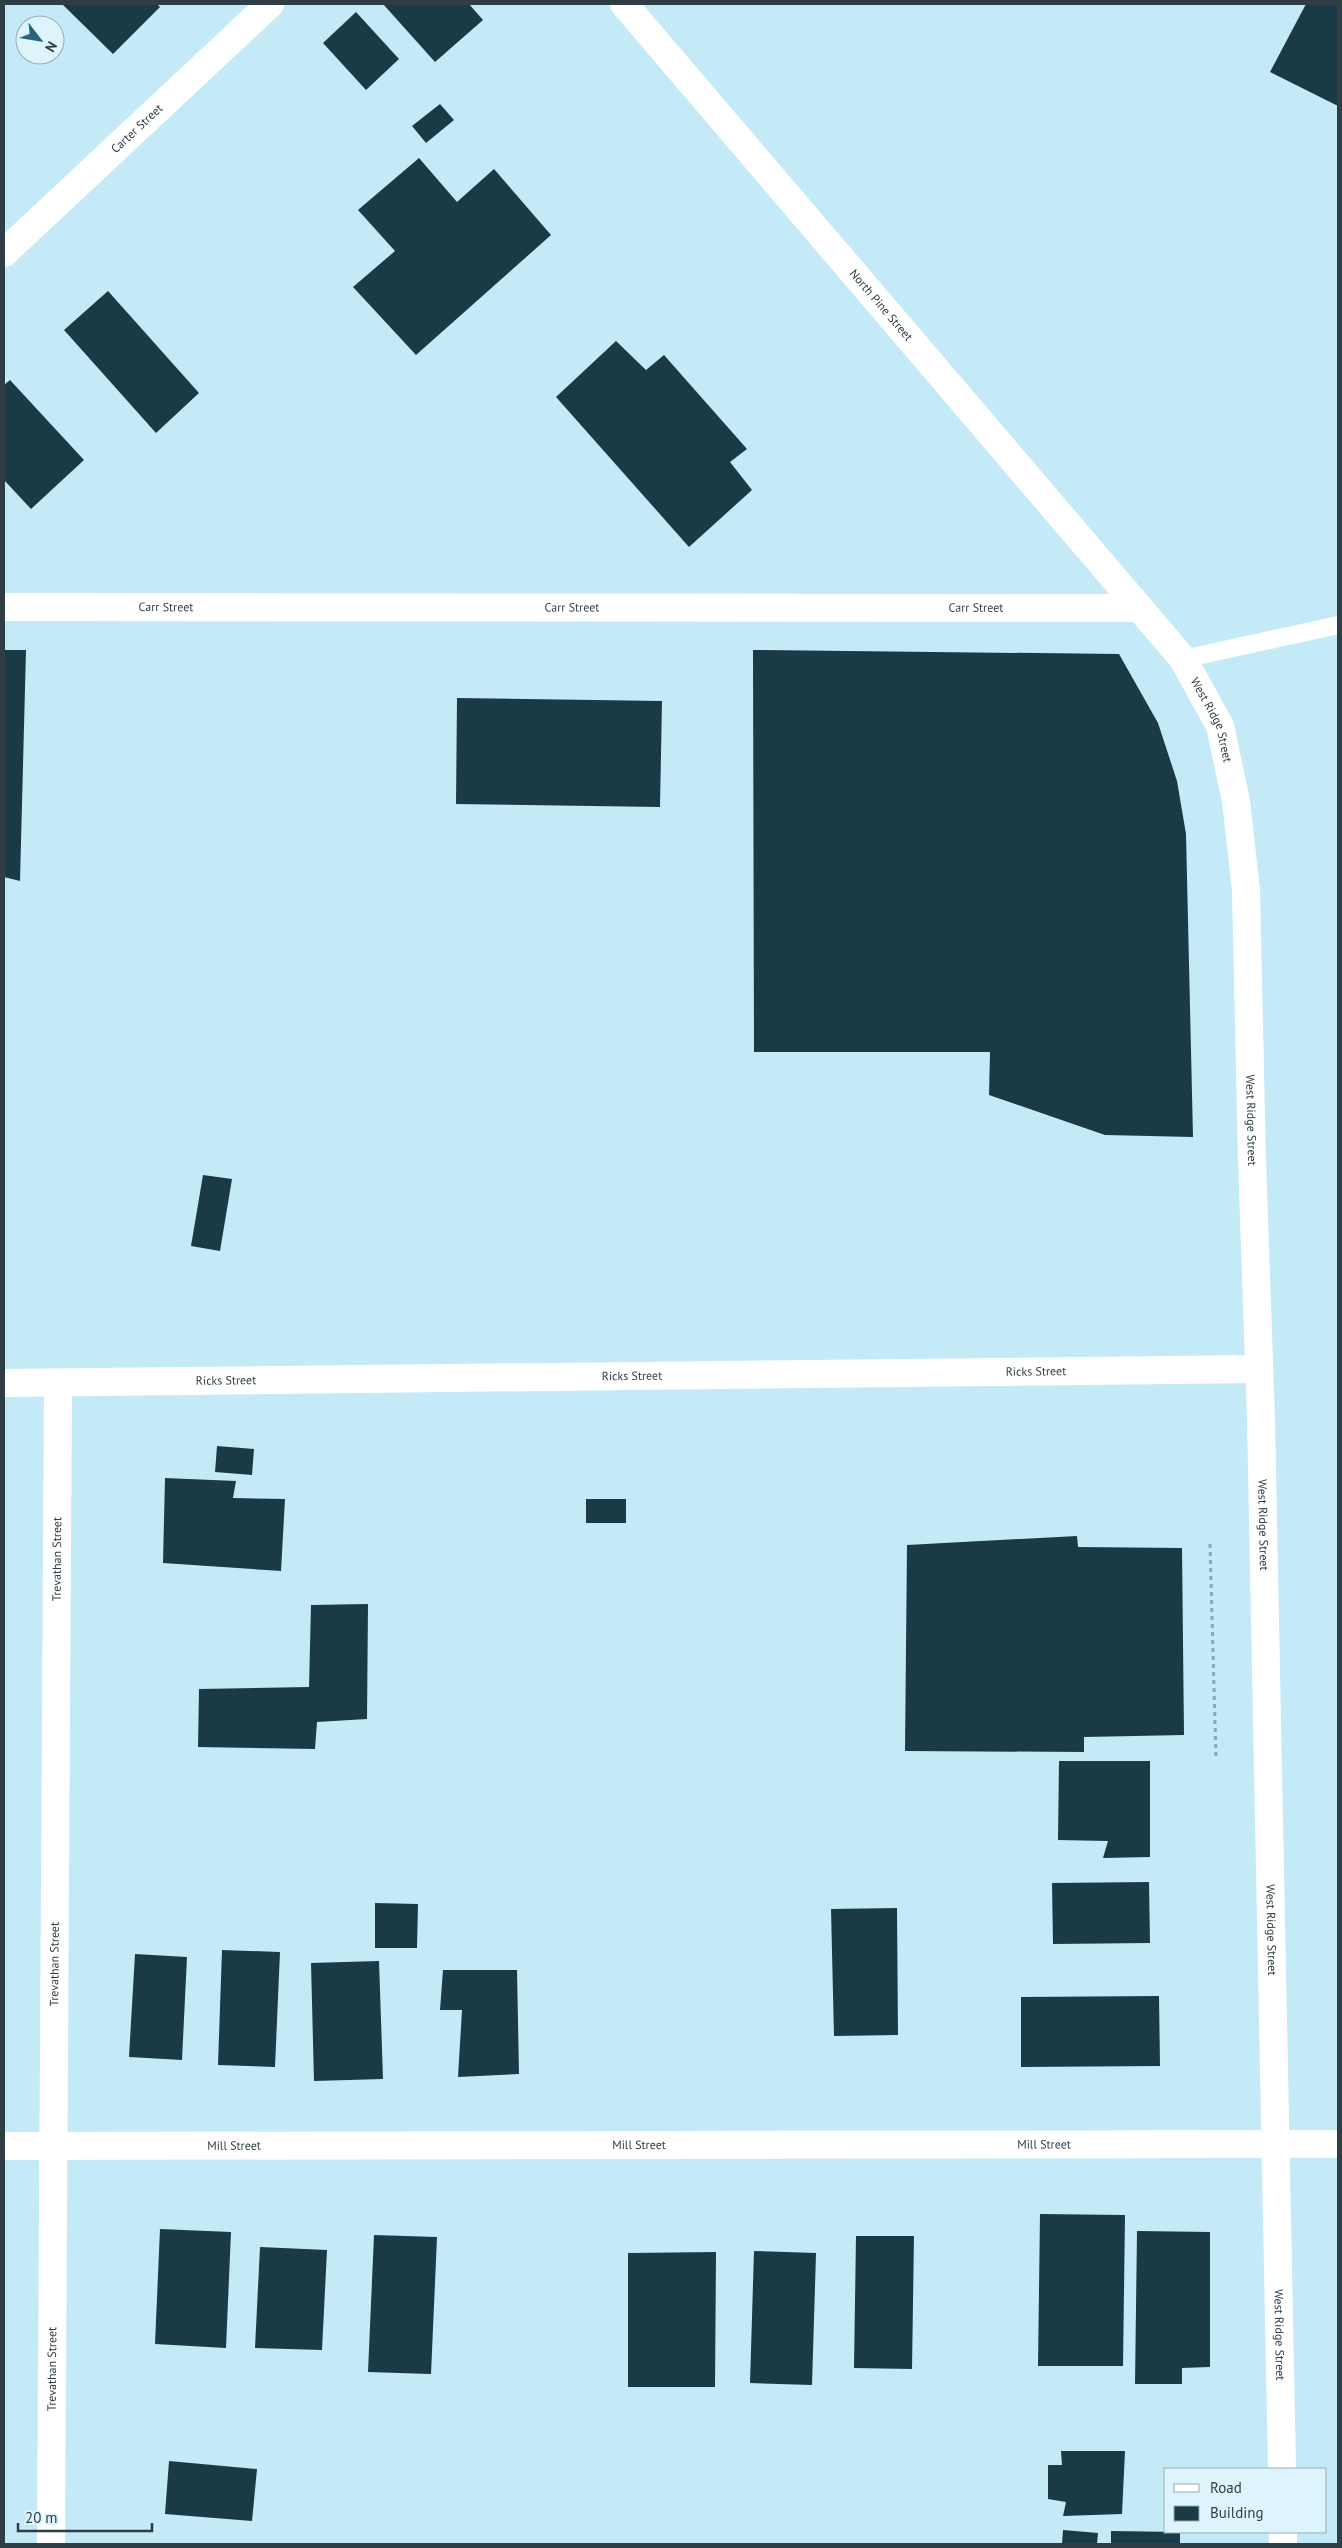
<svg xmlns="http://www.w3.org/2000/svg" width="1342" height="2548" font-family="'PT Sans',sans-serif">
<rect width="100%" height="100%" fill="#c4eaf8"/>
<path fill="#1a3a46" d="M62 4H157L160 7 113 54Z
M383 4H469L483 20 435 62Z
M1306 4H1338V106L1270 72Z
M356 12 399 59 366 90 323 43Z
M440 104 454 120 426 143 412 126Z
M419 158 457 202 494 169 551 235 416 355 353 287 395 251 358 210Z
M108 291 199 393 156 433 64 330Z
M616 341 646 370 664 355 747 449 730 462 752 490 689 547 556 397Z
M10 380 84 460 31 509 4 480V385Z
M4 650H26L20 881 4 877Z
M753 650 1119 654 1158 723 1177 781 1186 834 1193 1137 1105 1135 989 1095 990 1052H754Z
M457 698 662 701 660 807 456 804Z
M203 1175 232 1179 220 1251 191 1246Z
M217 1446 254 1449 252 1475 215 1472Z
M165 1478 236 1481 233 1498 285 1499 281 1571 163 1563Z
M586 1499H626V1523H586Z
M1077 1536 1078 1547 1182 1548 1184 1735 1084 1737V1752L905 1751 907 1545Z
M368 1604 367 1719 317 1722 315 1749 198 1747 199 1689 309 1687 311 1605Z
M1059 1761H1150V1857L1103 1858 1108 1841 1058 1840Z
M1149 1882 1150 1943 1053 1944 1052 1883Z
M375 1903 418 1904 417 1948H375Z
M897 1908 898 2035 834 2036 831 1909Z
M222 1950 280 1952 275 2067 218 2065Z
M135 1954 187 1957 182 2060 129 2057Z
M379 1961 383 2079 314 2081 311 1963Z
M443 1970H517L519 2074 458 2077 462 2010H440Z
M1159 1996 1160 2066 1021 2067V1997Z
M1040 2214 1125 2215 1123 2366H1038Z
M160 2229 231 2232 226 2348 155 2344Z
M1137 2231 1210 2232V2367L1182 2368V2384H1135Z
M374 2235 437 2237 431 2374 368 2372Z
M856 2236H914L912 2369 854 2368Z
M260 2247 327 2250 322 2350 255 2348Z
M754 2251 816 2253 812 2385 750 2383Z
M716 2252 715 2387H628V2253Z
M1061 2451H1125L1122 2514 1063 2516 1066 2502 1048 2499V2465H1062Z
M169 2461 257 2469 252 2521 165 2514Z
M1063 2530 1098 2533 1097 2544H1062Z
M1111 2531 1180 2532V2544H1111Z"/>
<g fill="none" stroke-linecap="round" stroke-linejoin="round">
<path stroke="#8ba8b3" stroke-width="3" stroke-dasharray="4 4" stroke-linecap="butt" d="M1210 1544 1216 1758"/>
<path stroke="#fff" stroke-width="18" d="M1183 659 1338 625"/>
<g stroke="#fff" stroke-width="28">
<path id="s1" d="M624 4 1183 659 1220 726 1236 801 1246 890 1252 1160 1261 1421 1282 2469"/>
<path id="s2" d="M4 253 270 4"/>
<path id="s3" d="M4 607 1139 608"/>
<path id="s4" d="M4 1383 1259 1369"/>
<path id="s5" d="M4 2146 1338 2144"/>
<path d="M1283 2532V2544"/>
<path id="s6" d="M51 2544 58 1384"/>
</g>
</g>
<g text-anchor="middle" stroke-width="5" stroke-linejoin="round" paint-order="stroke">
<g font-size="12" fill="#2f3e44" stroke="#def4fd">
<text dy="4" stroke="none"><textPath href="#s2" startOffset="182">Carter Street</textPath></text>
<text dy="4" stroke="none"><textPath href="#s1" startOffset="396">North Pine Street</textPath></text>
<text dy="4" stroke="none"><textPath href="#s3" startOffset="162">Carr Street</textPath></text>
<text dy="4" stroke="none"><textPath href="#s3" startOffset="568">Carr Street</textPath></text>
<text dy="4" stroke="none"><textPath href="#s3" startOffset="972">Carr Street</textPath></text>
<text dy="4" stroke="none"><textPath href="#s1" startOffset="929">West Ridge Street</textPath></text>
<text dy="4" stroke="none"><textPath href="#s1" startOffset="1334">West Ridge Street</textPath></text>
<text dy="4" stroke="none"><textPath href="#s4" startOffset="1032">Ricks Street</textPath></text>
<text dy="4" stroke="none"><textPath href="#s4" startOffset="628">Ricks Street</textPath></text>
<text dy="4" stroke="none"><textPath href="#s4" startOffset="222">Ricks Street</textPath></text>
<text dy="4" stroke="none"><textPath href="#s1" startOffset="1739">West Ridge Street</textPath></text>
<text dy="4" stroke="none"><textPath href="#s6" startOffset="985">Trevathan Street</textPath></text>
<text dy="4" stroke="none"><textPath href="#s1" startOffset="2144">West Ridge Street</textPath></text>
<text dy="4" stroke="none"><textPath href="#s6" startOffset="580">Trevathan Street</textPath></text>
<text dy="4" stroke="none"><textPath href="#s5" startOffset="230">Mill Street</textPath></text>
<text dy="4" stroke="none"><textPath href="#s5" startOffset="635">Mill Street</textPath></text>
<text dy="4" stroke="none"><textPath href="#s5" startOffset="1040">Mill Street</textPath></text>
<text dy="4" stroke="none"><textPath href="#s1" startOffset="2549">West Ridge Street</textPath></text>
<text dy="4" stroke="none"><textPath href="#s6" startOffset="175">Trevathan Street</textPath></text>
</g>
</g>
<rect width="1342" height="2548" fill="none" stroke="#2f3e44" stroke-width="10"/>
<rect x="1164" y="2468" width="162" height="65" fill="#def4fd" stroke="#98abb3"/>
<rect x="1174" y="2484" width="25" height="8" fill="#ffffff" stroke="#98abb3"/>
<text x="1210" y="2493" font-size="15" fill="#2f3e44">Road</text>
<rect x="1174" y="2506" width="25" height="15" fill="#1a3a46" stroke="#98abb3"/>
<text x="1210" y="2518" font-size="15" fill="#2f3e44">Building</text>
<g transform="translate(40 40) rotate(121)"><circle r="24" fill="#def4fd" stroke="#98abb3"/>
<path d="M0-4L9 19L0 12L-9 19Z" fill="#256579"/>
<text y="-8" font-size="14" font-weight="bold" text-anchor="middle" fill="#2f3e44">N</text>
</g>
<path d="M18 2523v8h134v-8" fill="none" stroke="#2f3e44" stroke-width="2.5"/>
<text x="25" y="2523" font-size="15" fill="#2f3e44" stroke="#def4fd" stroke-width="4" paint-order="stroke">20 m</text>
</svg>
